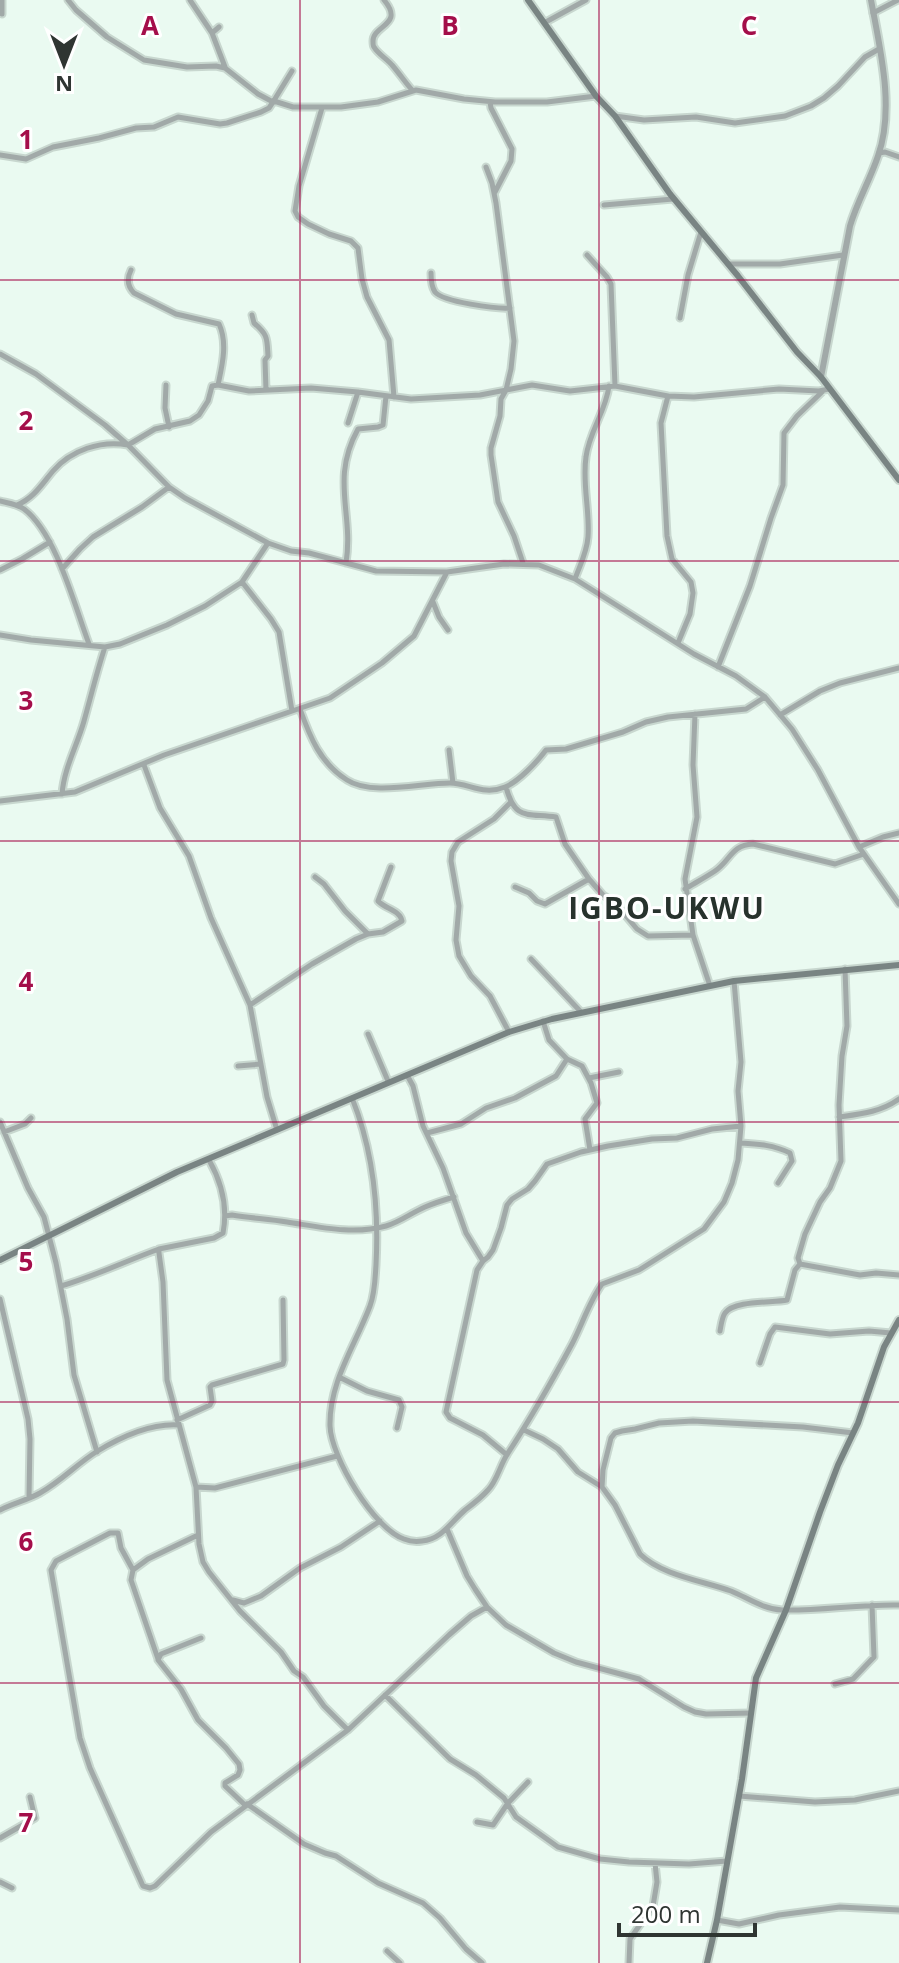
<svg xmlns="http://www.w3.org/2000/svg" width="899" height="1963" font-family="'Open Sans',sans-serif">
<rect width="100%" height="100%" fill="#eafaf1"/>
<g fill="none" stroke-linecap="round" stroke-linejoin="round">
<defs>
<path id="minor" d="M2 0V14
M68 0 76 10 107 37 144 60 187 67 216 66 225 68 258 94 273 102 292 71
M190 0 212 33 225 67
M384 0C405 25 373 25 373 41 373 43 373 46 374 47 378 54 387 59 392 65 399 73 405 82 412 90
M873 13 898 0
M544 23 586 0
M212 33 219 27
M490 102 491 108 512 149 511 161 495 192
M322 108 299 186 295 211 298 217 308 224 329 234 351 241 358 248 362 279 367 297 389 340 394 397
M615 116 644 120 696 117 735 123 785 116 811 106 824 98 838 86 865 57 879 49
M879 153 885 152 899 157
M0 155 26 159 53 147 99 138 136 128 154 127 178 117 220 124 227 123 261 112 269 108 273 102H277L293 107H341L378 102 416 90 464 99 495 102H547L596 96
M486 167 492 183 496 203 514 341 511 369 506 390 501 399 500 416 491 448V455L498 502 514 536 523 563
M604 205 673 199
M587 255 607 277 611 284 615 386
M728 264H780L843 255
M431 273C431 279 431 286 435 292 443 302 497 309 510 308
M252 315 254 323C268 335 267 338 268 356L265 360 266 390
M680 318 688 275 701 232
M0 354 36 374 105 425 128 445 169 487 185 498 268 543 291 551 309 553 376 571 447 572 504 564 539 565 575 579 694 654 736 676 765 697 792 729 818 770 859 847 899 904
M166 385 165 408 169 427
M218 385 249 391 311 388 358 392 411 399 480 395 532 385 570 391 615 386 668 396 694 397 779 389 819 391 829 389
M668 396 661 423 667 536 672 559 691 582 693 593 690 614 678 643
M348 423 358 392
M0 501C8 503 17 504 24 509 56 533 75 607 89 644
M17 505C34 498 42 484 53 471 71 450 101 440 128 445L155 429 190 421 199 415 208 401 212 386 218 385C222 366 228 343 219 324L176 314 134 293C127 286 127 278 131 270
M346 563C354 513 330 480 358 429L378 427 383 425 386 396
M62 569 80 549 93 537 142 507 169 487
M0 570 22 559 50 542
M575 579C580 565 587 552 588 537 590 511 582 483 586 457 589 432 606 411 609 386
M242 582 271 619 279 632 292 711
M433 602 439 617 448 630
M0 635 31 640 105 647 120 644 167 625 205 606 242 582 268 543
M718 667 750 586 771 518 783 485 784 433 797 416 822 392
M300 709C310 737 320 763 347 780 371 796 421 783 450 783 469 783 483 796 505 787 518 782 537 762 546 750L566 749 623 732 646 722 668 717 746 709 765 697
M695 714 693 765 697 817 685 879 693 935 710 986
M780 715 820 691 840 683 899 668
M449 750 453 783
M144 765 160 808 189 856 211 918 250 1005
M506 787C515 821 527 813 556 817L565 844 589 879 603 895 616 904 637 929 648 936 693 935
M62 794C64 768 77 746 84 721 91 696 97 671 105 647
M0 801 75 792 164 755 330 698 382 663 414 636 447 572
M859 847 883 837 899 833
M315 877 324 884 345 911 368 934
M515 887 529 893 537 901 545 904 589 879
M685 889C695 883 706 877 715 871 731 860 731 845 753 844L835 864 864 854
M531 959 581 1012
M543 1021 549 1040 567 1059 582 1066 591 1083 597 1103 585 1119 590 1150
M509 1032 490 996 471 976 459 956 456 940 459 906 451 861 452 852 458 842 494 819 510 803
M368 1034 388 1081
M238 1066 261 1064
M407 1075 413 1086 423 1126 443 1168 466 1233 483 1261 477 1270 446 1412 450 1418 483 1435 507 1455
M589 1078 619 1072
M352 1098C373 1150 379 1209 376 1265 375 1279 375 1293 370 1306 355 1346 329 1382 330 1426 331 1457 374 1529 404 1539 409 1541 416 1542 422 1541 442 1539 451 1522 465 1510 473 1504 481 1498 488 1490 497 1481 500 1465 508 1453 531 1418 552 1381 572 1344 582 1325 589 1302 602 1284L639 1270 704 1229 724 1202 732 1183 738 1160 741 1126 738 1091 741 1062 734 981
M839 1117C861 1114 881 1112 899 1099
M0 1122 28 1188 44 1217 56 1263 67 1319 74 1375 97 1452
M277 1130 267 1097 250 1005 312 964 356 939 368 934 383 932 402 921C400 910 385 909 378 901L391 867
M4 1132 25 1124 31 1118
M427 1133 461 1124 486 1108 515 1098 556 1076 567 1059
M741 1143C758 1144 774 1145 790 1153L792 1161 778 1183
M209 1160C222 1183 228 1207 223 1233L214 1238 159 1249V1253L163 1282 167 1380 196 1487 199 1544 203 1562 209 1572 240 1611 281 1652 294 1671 303 1677 324 1706 348 1730
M225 1216 232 1215C250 1218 269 1219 287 1222 320 1227 353 1235 386 1226 400 1222 411 1213 425 1207 434 1203 444 1200 454 1197
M483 1261 488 1257 493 1250 501 1228 507 1205 512 1199 528 1189 535 1181 547 1164 581 1152 608 1146 652 1139 677 1138 712 1129 741 1126
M800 1264 860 1275 876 1273 899 1275
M61 1286C95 1276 126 1261 159 1249
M0 1299 28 1419 30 1439 29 1497
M720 1331C721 1326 722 1317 725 1313 734 1300 773 1303 787 1300L795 1270 800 1264 798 1258 805 1234 820 1202 830 1188 841 1161 839 1105 842 1056 847 1026 845 969
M760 1363 770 1334 775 1327 830 1334 869 1331 891 1333
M339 1377 367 1391 399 1400 402 1407 397 1428
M177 1420 210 1405 212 1401 210 1387 212 1385 283 1364 284 1360 283 1300
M524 1430 543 1439 558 1449 578 1472 602 1487 615 1505 640 1554C661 1575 703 1581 731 1591 748 1598 763 1609 782 1610 821 1611 860 1604 899 1605
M196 1487 215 1488 337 1456
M602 1487 603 1470 611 1438 615 1433 622 1431 635 1429 659 1423 693 1421 803 1427 853 1433
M0 1510C13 1503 28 1500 40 1493 60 1482 77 1464 96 1452 119 1438 151 1423 179 1425
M447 1529 467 1576 475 1589 487 1607 506 1625 554 1653 576 1662 639 1679 684 1707 695 1712 706 1714 751 1713
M198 1535 148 1559 133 1570 121 1548 118 1533H110L56 1561 51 1570 80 1738 90 1768 143 1886 150 1888 155 1886 211 1832 348 1730 449 1635 471 1616 487 1607
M133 1570 131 1580 158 1659
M233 1600 244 1603 261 1596 300 1568 341 1547 380 1521
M201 1638 161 1654 158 1660 181 1689 198 1720 226 1748 239 1764 240 1770 238 1775 225 1783V1786L245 1805
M835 1684 853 1679 874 1657 872 1605
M385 1695 450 1759 476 1775 504 1798 516 1817 558 1847 600 1859 629 1862 689 1864 727 1861
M739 1796 815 1802 855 1800 899 1791
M247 1804 304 1844 325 1853 336 1856 378 1883 423 1903 440 1918 466 1949 482 1963
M477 1822 493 1825 508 1803 528 1782
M0 1838 35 1818 30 1797
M0 1882 12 1888
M717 1920 739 1924 779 1915 840 1907 899 1910
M387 1951 400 1963
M629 1963 630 1939 653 1906 657 1882 655 1863"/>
<path id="tertiary" d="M821 377 850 226C857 202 870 180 878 156 895 108 880 49 871 0"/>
<path id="secondary" d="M528 0 596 96 615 116 670 194 738 276 797 352 821 377 899 480
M0 1260 177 1172 509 1032 552 1019 734 981 899 965
M707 1963 717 1920 742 1779 756 1678 786 1610 820 1512 838 1465 858 1423 884 1347 899 1320"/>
</defs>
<use href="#minor" stroke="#c8d7cf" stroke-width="9"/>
<use href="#tertiary" stroke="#c8d7cf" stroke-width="10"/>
<use href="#secondary" stroke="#c8d7cf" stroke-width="10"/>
<use href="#minor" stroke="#a1a9a8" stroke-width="5"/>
<use href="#tertiary" stroke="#a1a9a8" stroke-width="6"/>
<use href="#secondary" stroke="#798483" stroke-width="6"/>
</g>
<path fill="none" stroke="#a40e4a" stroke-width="2" stroke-opacity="0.55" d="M300 0V1963M599 0V1963M0 280H899M0 561H899M0 841H899M0 1122H899M0 1402H899M0 1683H899"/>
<g text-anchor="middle" stroke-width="6" stroke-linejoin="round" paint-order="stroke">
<g font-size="30" font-weight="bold" letter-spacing="2" fill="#27322c" stroke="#fff">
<text x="667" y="919">IGBO-UKWU</text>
</g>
</g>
<g font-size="26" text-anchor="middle" font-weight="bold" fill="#a40e4a" stroke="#fff" stroke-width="6" stroke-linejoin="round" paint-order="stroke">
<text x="150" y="35">A</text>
<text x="450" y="35">B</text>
<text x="749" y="35">C</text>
<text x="26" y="149">1</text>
<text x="26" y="430">2</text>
<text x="26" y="710">3</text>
<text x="26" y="991">4</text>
<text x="26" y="1271">5</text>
<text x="26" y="1551">6</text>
<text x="26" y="1832">7</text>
</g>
<g transform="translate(64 64) rotate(180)" stroke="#ffffff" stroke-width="6" paint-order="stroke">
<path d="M0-6L14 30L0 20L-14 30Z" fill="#2f3532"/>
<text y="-12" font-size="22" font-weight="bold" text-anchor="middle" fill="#2f3532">N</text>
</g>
<path d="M619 1923v12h136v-12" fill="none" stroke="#2f3532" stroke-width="4"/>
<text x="631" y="1923" font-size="24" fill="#2f3532" stroke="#ffffff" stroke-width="6" paint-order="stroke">200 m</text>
</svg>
